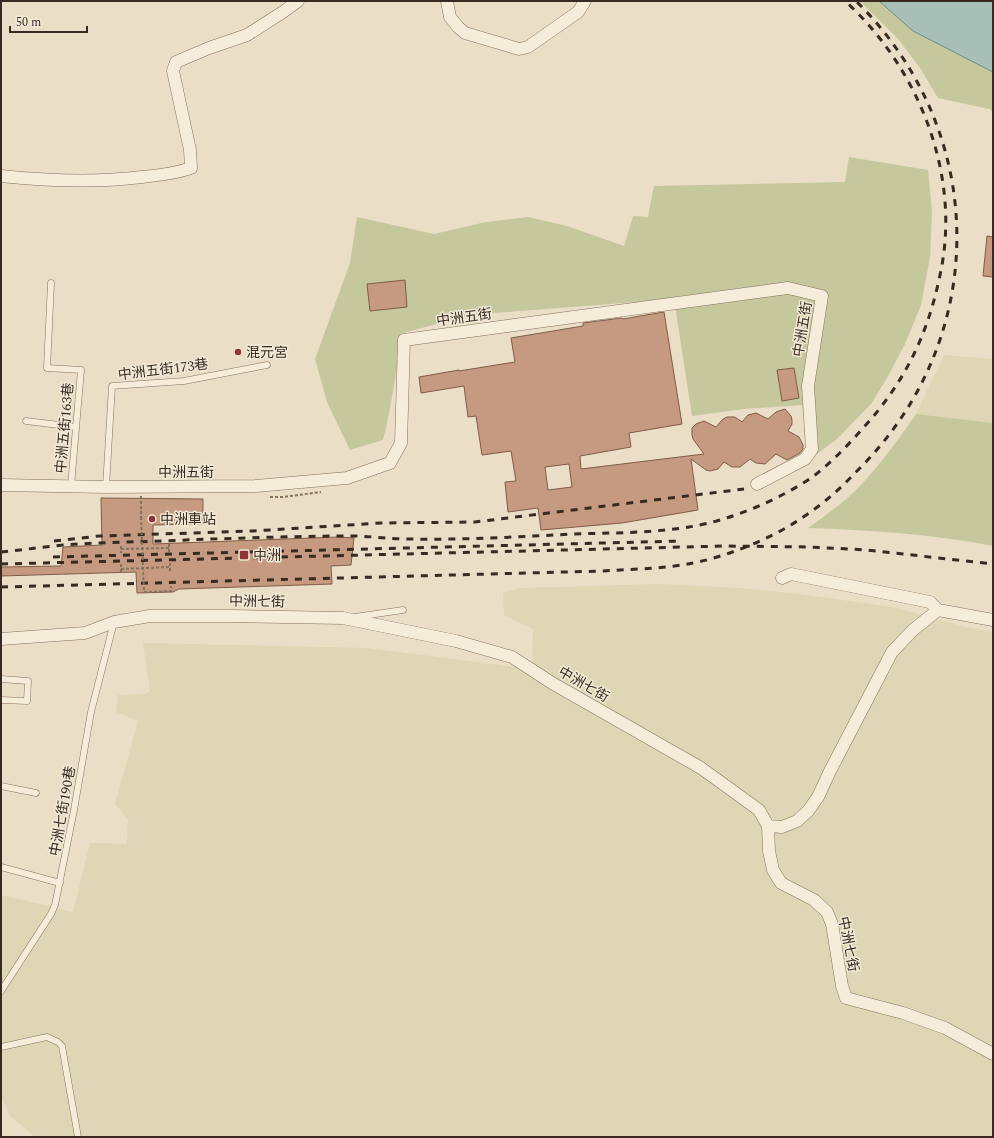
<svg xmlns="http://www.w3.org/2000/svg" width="994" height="1138" font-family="Spectral,'Noto Sans TC',serif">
<rect width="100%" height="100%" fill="#eadec7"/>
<path fill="#dfd6b5" d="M944 355 993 359V423L916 414Z
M660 584 741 588 799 594 893 607 962 626 993 632V1137H35L10 1116 1 1096V895L73 912 90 843 127 844 128 819 115 804 138 721 116 712 118 695 145 694 150 691 143 643 368 648 532 669 533 629 504 615 503 593 520 588Z"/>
<path fill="#c5c79c" d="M860 1H879L913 31 993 72V112L989 109 938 98 920 68 899 40Z
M849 157 928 170 932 211 930 257 921 305 905 344 887 378 871 404 837 439 810 459 802 405 744 409 692 416 674 299 470 315 403 333C396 368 392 405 383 440L350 450 327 402 315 359 350 263 357 217 434 234 486 222 528 217 567 226 624 246 633 216 648 217 654 186 845 182Z
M916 414 993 423V546C932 534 869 530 808 528 826 515 845 502 861 485 881 463 899 439 916 414Z"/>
<path fill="#a8bfb7" stroke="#6f8c84" d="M879 1H993V72L913 31Z"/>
<path fill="#c59a81" stroke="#815b46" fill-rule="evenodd" d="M987 236 993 237V277L983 276Z
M405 280 407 307 370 311 367 284Z
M664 312 682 424 629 433 631 447 580 456 581 469 704 454 693 439 692 435V428L696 424 704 421 716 427 723 419 727 417H735L742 422 748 415 756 413 768 419 776 412 785 409 791 416 792 420V424L788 431 799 437 803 445V449L800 453 787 460 776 454 765 464 756 463 750 459 740 467H732L724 462 718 469 710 471 706 470 691 459 698 510 622 523 541 530 538 508 508 512 505 482 516 481 511 451 482 455 476 416 468 417 464 386 421 393 419 377 459 370V371L515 362 511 338 583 326V323L622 318 623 319ZM569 464 572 487 548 490 545 467Z
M794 368 799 398 782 401 777 370Z
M101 498 203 499V524L153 525V544L338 537 354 538 351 565 331 566 332 584 179 589 173 592 137 593 136 572 1 576V567L61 566 63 547 102 545Z"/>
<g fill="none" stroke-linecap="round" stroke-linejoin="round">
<defs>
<path id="service" d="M51 283 47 368 81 370 71 486
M26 421 76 427
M106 487 112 386 184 381 267 365
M355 617 403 610
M1 679 28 681 27 701 1 700
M1 786 36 793
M1 867 60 883
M1 991 51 914 55 905 74 810 91 712 114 622
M1 1047 47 1037 58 1042 62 1046 78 1137"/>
<path id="minor" d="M447 1 450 17 458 27 465 33 519 49 528 47 578 12 585 1
M1 176C49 181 94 183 142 177 159 175 175 174 191 168L190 150 173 71 176 62 209 48 247 35 283 12 298 1
M1 485 106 487 256 486 347 478 390 463 401 443 404 340 788 288 822 296 808 386 812 449 805 459 757 484
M782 578 791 574 930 602 938 610
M1 639 85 633 114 622 150 616H233L343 618 456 641 512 657 552 683 701 768 759 810 768 826 769 851 773 870 781 883 814 900 827 912 832 924 842 986 846 998 903 1013 945 1028 993 1054
M768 826 782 827 797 821 808 811 818 797 830 771 892 652 913 630 938 610 993 620"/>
</defs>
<use href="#service" stroke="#84715e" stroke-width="7"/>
<use href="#minor" stroke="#84715e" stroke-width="13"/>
<path stroke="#84715e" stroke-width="2" stroke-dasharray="3 2" stroke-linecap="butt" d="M141 496V517
M270 497H283L321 492
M169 544V552
M121 546V553
M121 549 169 548
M170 563V572
M121 564V573
M121 569 170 567
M149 592 171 591V586"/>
<use href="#service" stroke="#f6ecda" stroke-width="6"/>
<use href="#minor" stroke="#f6ecda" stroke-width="12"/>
<path stroke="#362a21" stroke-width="3" stroke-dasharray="7 7" stroke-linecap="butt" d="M54 541 99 536 253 531 381 523 475 522 744 489
M1 552C22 550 42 547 63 545 104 542 145 542 186 540 241 538 297 536 352 536 370 536 388 539 407 539 462 540 517 537 572 534 611 533 650 533 689 527 729 521 782 499 815 475 833 461 849 444 864 427 905 382 928 334 940 275 962 176 919 68 845 1
M53 557 681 541
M1 564 725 546 810 547 867 550 993 564
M1 587 603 571C631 569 660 569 688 564 723 558 771 539 800 519 821 506 839 490 856 472 991 340 990 133 856 1"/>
<path stroke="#84715e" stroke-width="2" stroke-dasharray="3 2" stroke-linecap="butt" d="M141 517 144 592H149"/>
</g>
<g fill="#8e3439" stroke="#f2e9d6" stroke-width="1.5">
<circle cx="238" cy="352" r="4"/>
<circle cx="152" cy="519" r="4"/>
<rect x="239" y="550" width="10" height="10" rx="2"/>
</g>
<g text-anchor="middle" stroke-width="3" stroke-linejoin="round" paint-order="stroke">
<g font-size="14" fill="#362a21" stroke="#f2e9d6">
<text transform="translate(464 317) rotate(-8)" y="5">中洲五街</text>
<text transform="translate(802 329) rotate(-81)" y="5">中洲五街</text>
<text transform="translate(163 369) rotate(-7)" y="5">中洲五街173巷</text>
<text transform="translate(64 428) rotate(-85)" y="5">中洲五街163巷</text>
<text x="186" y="477">中洲五街</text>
<text transform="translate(257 601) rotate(1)" y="5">中洲七街</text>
<text transform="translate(584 684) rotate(30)" y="5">中洲七街</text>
<text transform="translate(62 811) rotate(-80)" y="5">中洲七街190巷</text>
<text transform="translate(849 944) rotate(79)" y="5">中洲七街</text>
</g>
<g font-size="14" fill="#362a21" stroke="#f2e9d6" text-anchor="start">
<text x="246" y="357">混元宮</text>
<text x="160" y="524">中洲車站</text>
<text x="253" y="560">中洲</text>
</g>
</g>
<rect width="994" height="1138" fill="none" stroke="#362a21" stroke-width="4"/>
<path d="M10 26v6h77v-6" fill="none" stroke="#362a21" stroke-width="2"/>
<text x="16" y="26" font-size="12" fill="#362a21" stroke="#f2e9d6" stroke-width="3" paint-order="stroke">50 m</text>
</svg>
